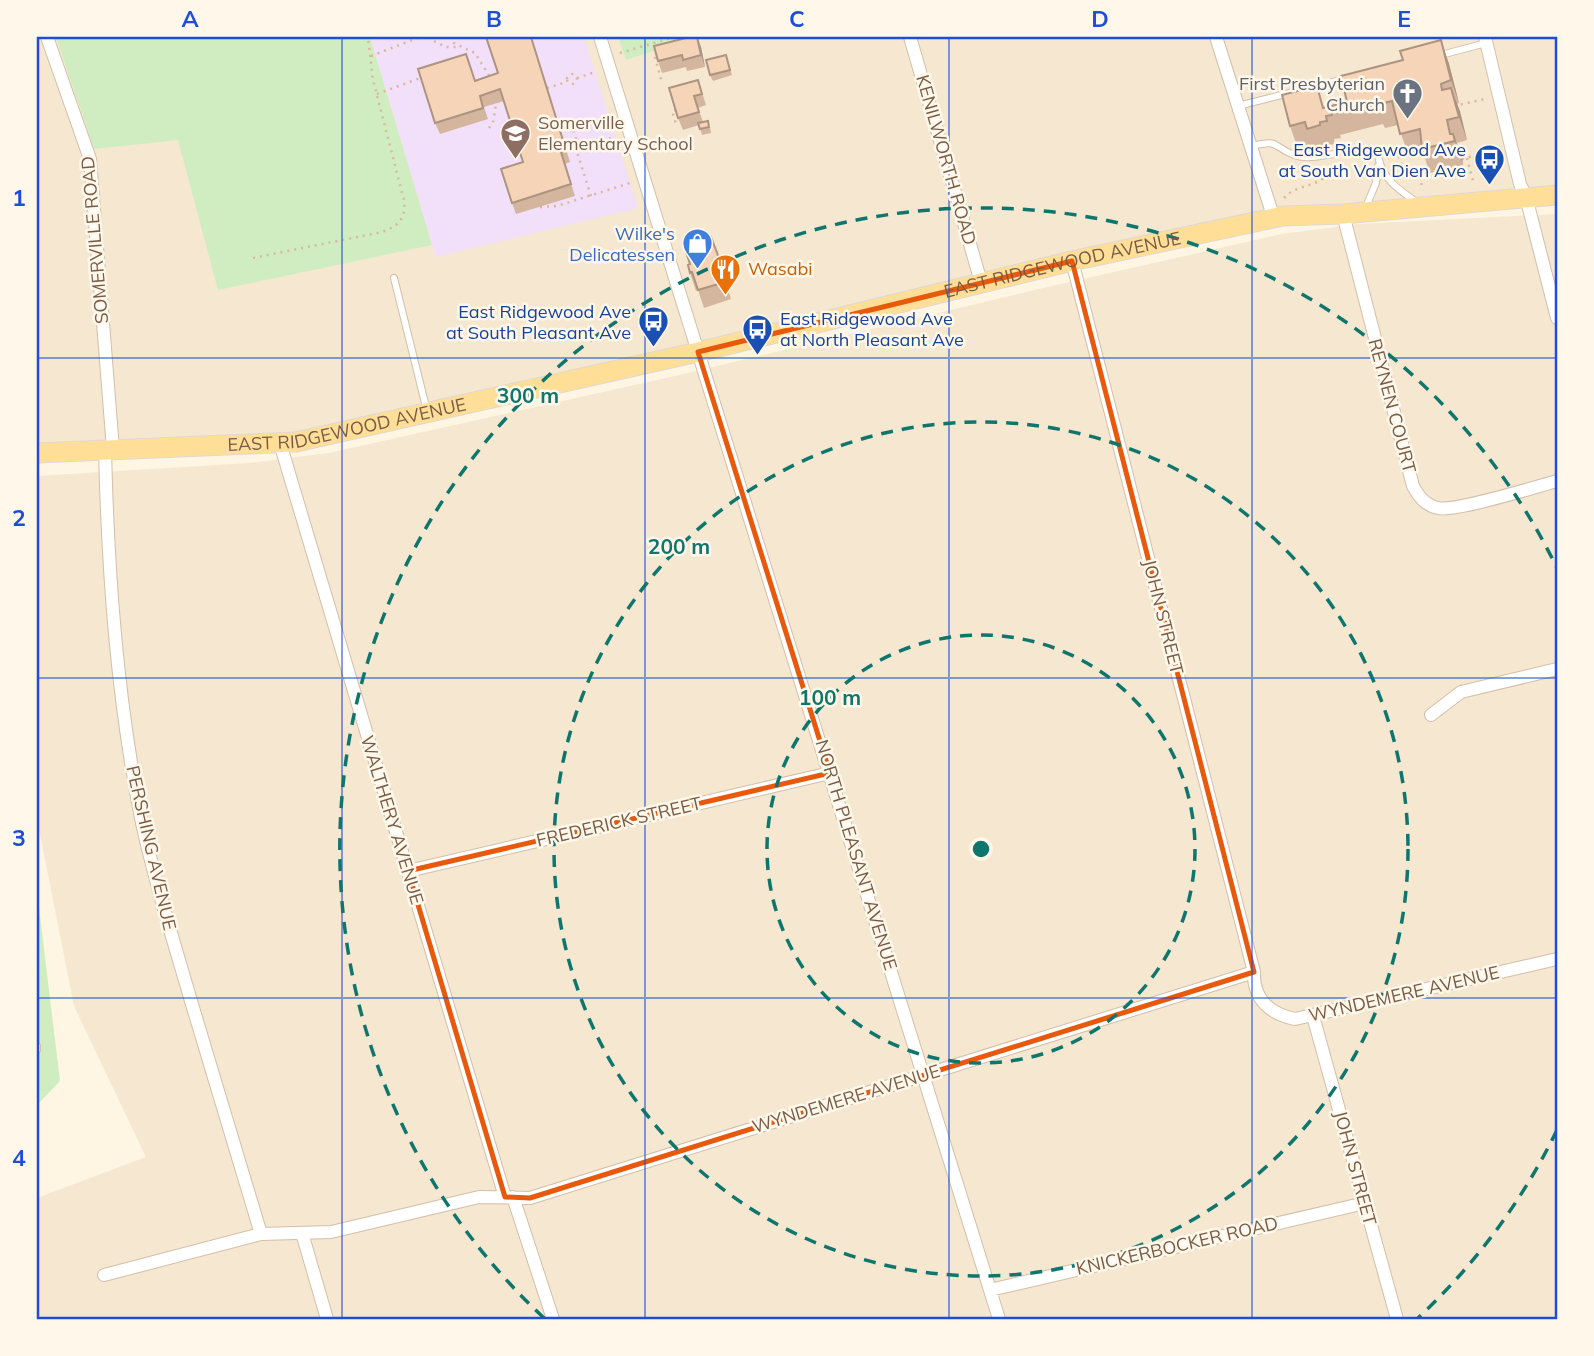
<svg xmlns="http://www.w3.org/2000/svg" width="1594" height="1356" font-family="Mulish,sans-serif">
<rect width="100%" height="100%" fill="#fef5e2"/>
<path fill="#f6e7d0" d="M37 37H618L626 60 700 37H1557V195L1283 216 296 442 37 453Z
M1557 214V1319H37V1198L146 1157 74 1006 37 819V476L250 463 329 453 675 376 1052 286 1282 234 1359 224Z"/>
<path fill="#f2dffa" d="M370 37H584L638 208 436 257Z"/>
<path fill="#cfedc0" d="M56 37H370L432 245 218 290 178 140 94 149Z
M618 37H700L626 60Z
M37 891 60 1081 37 1105Z"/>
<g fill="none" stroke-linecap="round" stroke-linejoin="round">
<defs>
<path id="service" d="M1441 55 1486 43
M1238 106 1349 78
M1251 146C1281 139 1271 146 1294 155 1306 160 1322 155 1335 154
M1379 160C1385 182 1401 191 1418 203
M1365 209 1376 183 1378 166
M394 278 427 411
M37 1046V1050"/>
<path id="minor" d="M47 37 90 159 113 449
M600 37 999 1319
M910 37 981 282
M1216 37 1274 219
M1485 37 1520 184 1526 197 1557 318
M1343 214 1413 486C1419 497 1425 505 1438 508 1455 512 1535 487 1557 481
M1072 261 1254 972C1253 999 1270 1014 1295 1019L1557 959
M280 443 505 1197
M105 450C108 576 117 699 142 823 155 883 174 942 191 1001 215 1079 238 1157 261 1234
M1431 715 1461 692 1557 669
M408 871 830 773
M1313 1016 1397 1319
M513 1197 553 1319
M302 1233 327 1319
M104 1275 261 1234 331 1232 479 1197 530 1198 1254 972
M990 1290 1365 1203"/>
<g id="primary">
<path id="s1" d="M37 453 296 442 698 352 1072 261 1283 216 1343 214 1557 195"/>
</g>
</defs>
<use href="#service" stroke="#d2bfaa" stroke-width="8"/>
<use href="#minor" stroke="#d2bfaa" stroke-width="14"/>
<use href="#primary" stroke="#dfd8d3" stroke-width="21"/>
<path stroke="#dbb89b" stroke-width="2.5" stroke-dasharray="2 5" stroke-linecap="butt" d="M449 37 454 43 475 53 490 77
M434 41 446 47H461
M620 53 674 37
M371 56 420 37
M655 57 662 83
M567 79a5 5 0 1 1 10 0a5 5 0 1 1-10 0Z
M577 78 595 72
M547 88 567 82
M377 94 423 77
M1454 106 1485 99
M676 110 672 111 677 127
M571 124 579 148
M489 128 493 123 496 104
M1387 158 1398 154 1402 167 1417 168 1423 190
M1467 158 1474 185
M1462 159 1498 150
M591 196 576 149 615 137
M1284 198C1299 181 1327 189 1332 164
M540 207 557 206 630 183
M253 258 382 232C399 226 406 218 404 200L373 80 368 37"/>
<use href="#service" stroke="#fff" stroke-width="6"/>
<use href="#minor" stroke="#fff" stroke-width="12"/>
<use href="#primary" stroke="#ffdf98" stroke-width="19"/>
</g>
<path fill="#d4b69e" d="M531 37 570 162 565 164 575 196 516 214 512 203 523 162 504 101 484 107 488 119 440 134 435 123 475 80 498 73Z
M1441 40 1449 64 1459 103 1457 104 1467 140 1457 143 1463 165 1430 173 1423 153 1409 157 1398 125 1385 128 1383 124 1340 135 1341 138 1334 139 1335 144 1328 145 1329 148 1315 152 1313 146 1298 149 1290 126 1325 107 1347 102Z
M701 47 705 67 687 71 686 67 662 73 658 61Z
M726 55 732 75 713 81 710 75Z
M698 80 706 105 698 108 703 122 710 127 711 133 702 135 699 125 683 130 678 118Z
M719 258 726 275 724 276 731 299 704 308 698 290 696 291 690 273V264Z"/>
<path fill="#ac9481" d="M697 37 701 47 705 67 701 55Z
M1441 40 1449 64 1459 103 1451 80Z
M1451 88 1460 111 1467 140 1459 117Z
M1453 134 1462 157 1463 165 1455 141Z"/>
<path fill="#f6d4b8" stroke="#ac9481" stroke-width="2" d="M486 37H531L566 150 561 152 571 184 512 203 501 169 523 162 500 89 480 96 483 108 435 123 418 69 466 54 475 81 498 73Z
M690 37H697L701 55 683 60 682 55 658 61 654 46Z
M1441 40 1451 80 1441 84 1442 90 1451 88 1459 117 1447 120 1450 134H1453L1455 141 1422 149 1420 129 1400 134 1392 101 1376 105 1375 101 1332 112V115L1326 116 1327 121 1320 122V125L1307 129 1305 122 1290 126 1282 95 1317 86 1323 108 1347 102 1341 76 1403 60 1400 51Z
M726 55 730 70 710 75 706 60Z
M698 80 702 94 694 96 699 112 678 118 669 88Z
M708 121 709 127 700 129 698 123Z
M711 237 719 258H718L725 282 698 290 692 272 690 273 688 265 690 264 684 246Z"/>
<path fill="none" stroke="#e8590c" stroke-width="5" stroke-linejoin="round" d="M1072 261 1254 972 530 1198 505 1197 408 871 830 773 698 352Z"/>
<path fill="none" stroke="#1d4ed8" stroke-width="2" stroke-opacity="0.55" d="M342 37V1319M645 37V1319M949 37V1319M1252 37V1319M37 358H1557M37 678H1557M37 998H1557"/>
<g fill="none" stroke="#0f766e" stroke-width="3.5" stroke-dasharray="12 9">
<circle cx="981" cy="849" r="214"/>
<circle cx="981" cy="849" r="427"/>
<path d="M1557 1130A641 641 0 0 1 1418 1318M544 1318A641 641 0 1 1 1557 568"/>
</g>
<defs>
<symbol id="church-pin" viewBox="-11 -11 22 30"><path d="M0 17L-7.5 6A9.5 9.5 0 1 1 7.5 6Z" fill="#6b7280" stroke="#fff8ea"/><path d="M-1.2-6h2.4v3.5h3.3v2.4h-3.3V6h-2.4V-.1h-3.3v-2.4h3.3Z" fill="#fff"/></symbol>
<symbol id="school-pin" viewBox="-11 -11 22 30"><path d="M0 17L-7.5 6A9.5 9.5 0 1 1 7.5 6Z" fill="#8d6e63" stroke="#fff8ea"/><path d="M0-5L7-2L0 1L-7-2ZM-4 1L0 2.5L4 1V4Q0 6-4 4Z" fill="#fff"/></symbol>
<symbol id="bus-pin" viewBox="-11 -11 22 30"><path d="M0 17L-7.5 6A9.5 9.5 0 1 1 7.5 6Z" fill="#1a4fb4" stroke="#fff8ea"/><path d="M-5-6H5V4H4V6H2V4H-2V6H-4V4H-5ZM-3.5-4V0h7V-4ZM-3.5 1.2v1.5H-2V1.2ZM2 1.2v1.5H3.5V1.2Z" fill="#fff"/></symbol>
<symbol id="shop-pin" viewBox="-11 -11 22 30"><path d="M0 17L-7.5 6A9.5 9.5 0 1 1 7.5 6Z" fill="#3f7fe0" stroke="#fff8ea"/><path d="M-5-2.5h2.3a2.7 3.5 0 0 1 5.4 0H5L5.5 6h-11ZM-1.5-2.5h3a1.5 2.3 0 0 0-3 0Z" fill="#fff"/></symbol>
<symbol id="restaurant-pin" viewBox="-11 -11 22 30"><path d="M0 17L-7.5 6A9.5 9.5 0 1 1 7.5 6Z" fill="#e8710a" stroke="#fff8ea"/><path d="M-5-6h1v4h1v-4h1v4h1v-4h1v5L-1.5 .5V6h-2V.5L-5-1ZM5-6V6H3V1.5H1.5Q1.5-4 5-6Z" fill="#fff"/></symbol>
</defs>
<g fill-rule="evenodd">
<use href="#church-pin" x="1390" y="76" width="35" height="47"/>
<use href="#school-pin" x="498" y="116" width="35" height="47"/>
<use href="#bus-pin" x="1472" y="142" width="35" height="47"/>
<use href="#shop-pin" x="680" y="226" width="35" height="47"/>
<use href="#restaurant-pin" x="708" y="252" width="35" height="47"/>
<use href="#bus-pin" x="636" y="304" width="35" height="47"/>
<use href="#bus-pin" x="740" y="312" width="35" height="47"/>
</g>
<g text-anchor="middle" stroke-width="5" stroke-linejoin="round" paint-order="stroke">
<g font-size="18" fill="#5b616d" stroke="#fff8ea" text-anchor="end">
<text x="1385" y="90">First Presbyterian<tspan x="1385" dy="21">Church</tspan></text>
</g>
<g font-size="18" fill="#785e54" stroke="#fff8ea" text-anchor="start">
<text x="538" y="129">Somerville<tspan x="538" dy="21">Elementary School</tspan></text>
</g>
<g font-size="18" fill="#164399" stroke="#fff8ea" text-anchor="end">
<text x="1466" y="156">East Ridgewood Ave<tspan x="1466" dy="21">at South Van Dien Ave</tspan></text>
<text x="631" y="318">East Ridgewood Ave<tspan x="631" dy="21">at South Pleasant Ave</tspan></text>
<text x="780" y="325" text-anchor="start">East Ridgewood Ave<tspan x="780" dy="21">at North Pleasant Ave</tspan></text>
</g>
<g font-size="18" fill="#785b46" stroke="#fff8ea">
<text transform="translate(946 160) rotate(74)" y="6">KENILWORTH ROAD</text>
<text transform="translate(95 240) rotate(-95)" y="6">SOMERVILLE ROAD</text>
<text dy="6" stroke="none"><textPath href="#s1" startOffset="1046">EAST RIDGEWOOD AVENUE</textPath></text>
<text transform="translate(1392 406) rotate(75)" y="6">REYNEN COURT</text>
<text dy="6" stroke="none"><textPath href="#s1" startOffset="312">EAST RIDGEWOOD AVENUE</textPath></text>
<text transform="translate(1163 617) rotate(76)" y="6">JOHN STREET</text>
<text transform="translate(392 820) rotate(73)" y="6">WALTHERY AVENUE</text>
<text transform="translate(619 822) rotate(-13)" y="6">FREDERICK STREET</text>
<text transform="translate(151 848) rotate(77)" y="6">PERSHING AVENUE</text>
<text transform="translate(856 855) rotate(73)" y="6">NORTH PLEASANT AVENUE</text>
<text transform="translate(1404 994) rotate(-13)" y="6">WYNDEMERE AVENUE</text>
<text transform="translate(846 1099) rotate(-17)" y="6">WYNDEMERE AVENUE</text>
<text transform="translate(1355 1168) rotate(75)" y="6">JOHN STREET</text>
<text transform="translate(1177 1246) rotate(-13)" y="6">KNICKERBOCKER ROAD</text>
</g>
<g font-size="18" fill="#366cbe" stroke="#fff8ea" text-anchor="end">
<text x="675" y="240">Wilke's<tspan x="675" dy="21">Delicatessen</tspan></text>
</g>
<g font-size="18" fill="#c56008" stroke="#fff8ea" text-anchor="start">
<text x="748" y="275">Wasabi</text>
</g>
</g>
<circle cx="981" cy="849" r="10" fill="#0f766e" stroke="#fff8ea" stroke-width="3.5"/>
<g font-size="21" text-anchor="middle" font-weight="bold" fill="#0f766e" stroke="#fff8ea" stroke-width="5" stroke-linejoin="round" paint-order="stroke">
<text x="528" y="403">300 m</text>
<text x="679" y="554">200 m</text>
<text x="830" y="705">100 m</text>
</g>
<rect width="1594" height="1356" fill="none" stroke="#fff8ea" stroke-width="77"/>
<rect x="38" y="38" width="1518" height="1280" fill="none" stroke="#1d4ed8" stroke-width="2.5"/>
<g font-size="23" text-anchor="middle" font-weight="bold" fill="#1d4ed8">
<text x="190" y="27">A</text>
<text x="494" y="27">B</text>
<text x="797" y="27">C</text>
<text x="1100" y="27">D</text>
<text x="1404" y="27">E</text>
<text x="19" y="206">1</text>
<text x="19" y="526">2</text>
<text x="19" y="846">3</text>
<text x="19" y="1166">4</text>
</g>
</svg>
